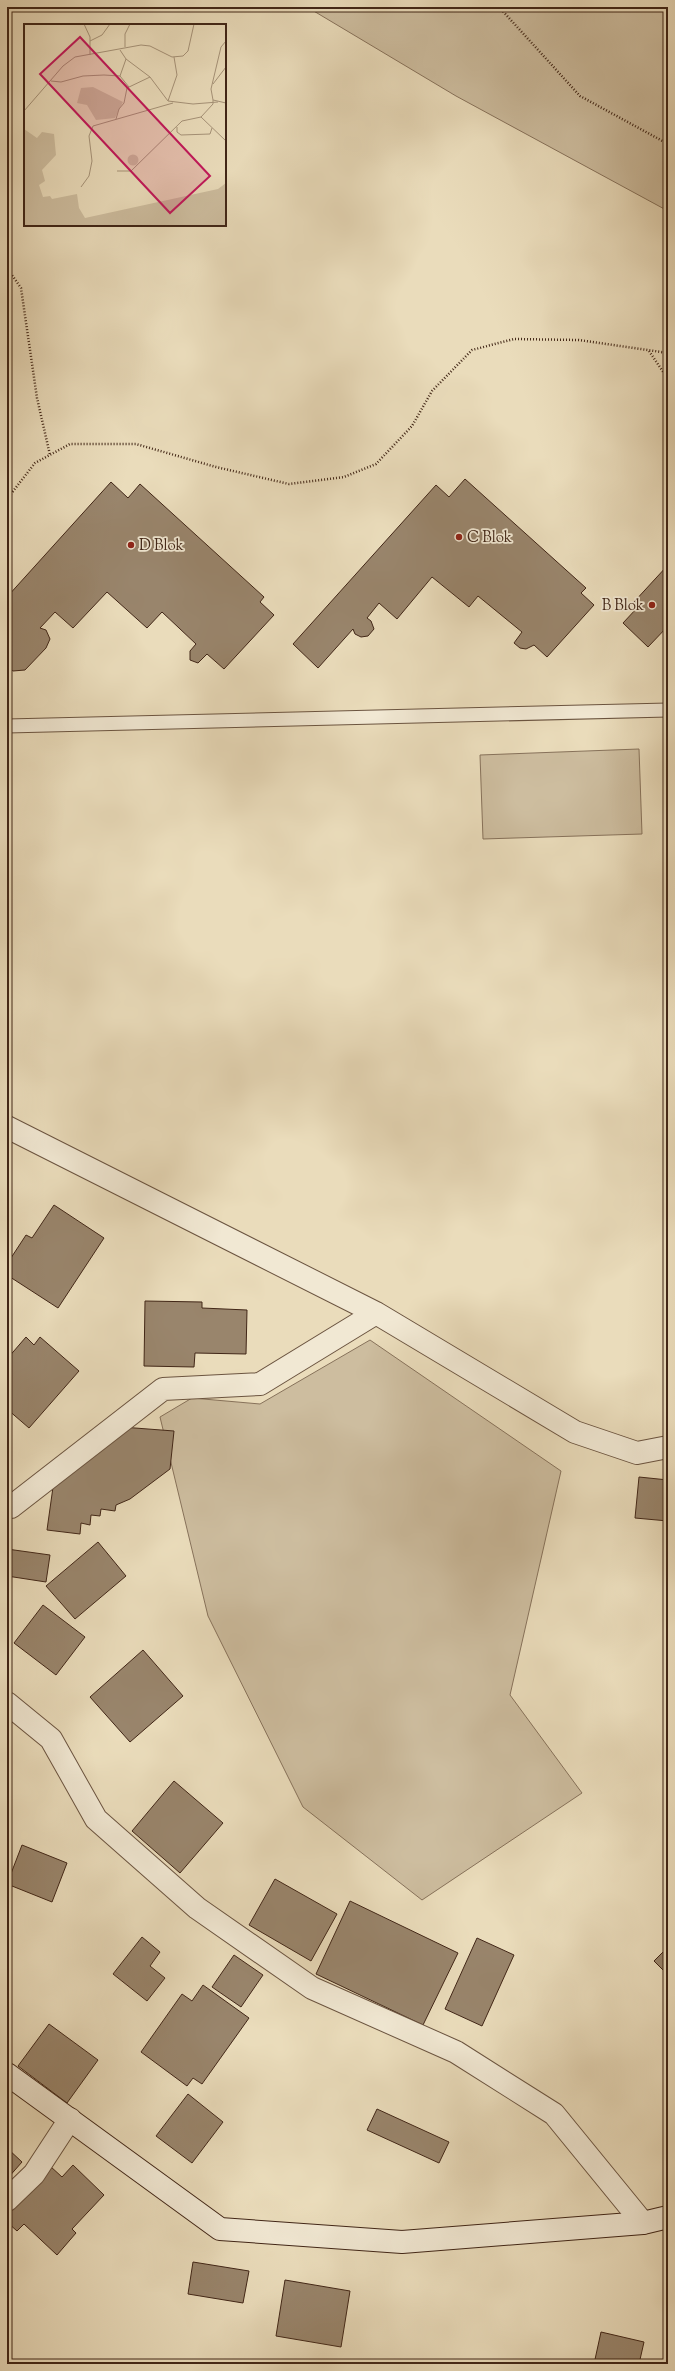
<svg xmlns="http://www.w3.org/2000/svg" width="675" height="2371" font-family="'Sorts Mill Goudy',serif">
<rect width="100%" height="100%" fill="#eadcbb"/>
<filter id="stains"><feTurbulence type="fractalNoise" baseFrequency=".005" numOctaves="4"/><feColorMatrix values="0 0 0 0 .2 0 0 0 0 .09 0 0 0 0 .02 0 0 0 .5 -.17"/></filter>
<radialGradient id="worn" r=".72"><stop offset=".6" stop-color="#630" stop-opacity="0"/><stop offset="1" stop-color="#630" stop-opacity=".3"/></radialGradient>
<path fill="#cdbd9f" stroke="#87725b" d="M307 7H668V211L456 96Z
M639 749 642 834 483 839 480 755Z
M370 1340 561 1471 510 1695 582 1793 422 1900 303 1807 208 1616 160 1417 192 1398 260 1404Z"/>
<path fill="#99856c" stroke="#412617" d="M465 479 586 588 581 593 594 605 547 657 534 645 526 649 520 648 514 643 522 632 478 596 469 607 432 577 397 619 379 603 367 618 371 621 374 629 368 636 361 637 355 634 353 629 318 668 293 644 436 485 449 497Z
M111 482 128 498 140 484 264 597 260 602 274 615 224 669 207 654 198 663 190 660V651L196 644 162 612 147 628 107 592 73 628 55 612 40 628 46 630 50 639 46 648 25 670 13 671 7 667V597Z
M668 565V626L648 647 623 623 637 608 633 603Z
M54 1205 104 1238 58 1308 7 1275 10 1266 7 1264 26 1235 32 1238Z
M145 1301 202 1302V1308L247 1310 246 1354 195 1353 194 1367 144 1366Z
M26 1337 34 1345 40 1337 79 1371 29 1428 7 1409V1359Z
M122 1427 174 1431 170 1469 130 1499 116 1505 115 1511 101 1509 100 1516 91 1515 90 1525 81 1523 80 1534 47 1530 54 1480Z
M639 1477 668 1480V1521L635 1518Z
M98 1542 126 1576 75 1619 46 1586Z
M7 1549 50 1555 46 1582 7 1576Z
M43 1605 85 1637 56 1675 14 1643Z
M143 1650 183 1696 130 1742 90 1697Z
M174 1781 223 1823 180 1873 132 1831Z
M22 1845 67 1863 52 1902 7 1884Z
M275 1879 337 1914 311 1961 249 1925Z
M350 1901 458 1953 423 2025 316 1974Z
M142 1937 160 1952 150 1966 165 1978 147 2001 113 1974Z
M477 1938 514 1955 482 2026 445 2009Z
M668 1947V1975L654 1961Z
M234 1955 263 1975 241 2007 212 1987Z
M203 1985 249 2018 202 2084 193 2078 187 2086 141 2052 182 1994 192 2001Z
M49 2024 98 2060 67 2103 18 2066Z
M188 2094 223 2122 192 2163 156 2136Z
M377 2109 449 2142 439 2163 367 2130Z
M7 2148 22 2162 7 2179Z
M73 2165 104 2195 72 2229 76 2233 57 2255 24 2224 17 2231 7 2222V2211L50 2166 62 2177Z
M193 2262 249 2271 243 2303 188 2294Z
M285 2280 350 2291 341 2347 276 2336Z
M601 2332 644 2342 639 2364H594Z"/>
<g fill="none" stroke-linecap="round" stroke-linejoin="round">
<defs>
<path id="lane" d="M7 726 668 710"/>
<path id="street" d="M7 1127 376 1313 575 1432 637 1453 668 1447
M7 1506 11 1507 163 1389 260 1384 376 1313
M7 1703 51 1739 96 1819 197 1908 312 1988 456 2052 554 2114 643 2223
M7 2200 34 2174 70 2119"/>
<path id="secondary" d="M7 2074 220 2229 402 2242 643 2223 668 2217"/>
</defs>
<use href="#lane" stroke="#6b5440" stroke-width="15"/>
<use href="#street" stroke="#6b5440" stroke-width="24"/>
<use href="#secondary" stroke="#412617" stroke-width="24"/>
<path stroke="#412617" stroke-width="2.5" stroke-dasharray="1 2" stroke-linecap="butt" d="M499 7 580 96 668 144
M7 268 21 288 37 398 50 455
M649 351 668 379
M7 499 35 463 70 444H136L216 467 289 484 344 477 376 464 412 426 432 391 472 350 514 339 579 340 668 353"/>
<use href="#lane" stroke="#f1e8d3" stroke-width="13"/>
<use href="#street" stroke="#f1e8d3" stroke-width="22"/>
<use href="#secondary" stroke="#f1e8d3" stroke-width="22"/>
</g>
<g fill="#8f2418" stroke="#f1e8d3" stroke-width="1.5">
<circle cx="459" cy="537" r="4"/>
<circle cx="131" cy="545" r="4"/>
<circle cx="652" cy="605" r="4"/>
</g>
<g text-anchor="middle" stroke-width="3.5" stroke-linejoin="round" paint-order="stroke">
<g font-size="15" fill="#412617" stroke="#f1e8d3" text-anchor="start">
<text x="467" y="542">C Blok</text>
<text x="139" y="550">D Blok</text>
<text x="644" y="610" text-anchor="end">B Blok</text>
</g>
</g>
<g transform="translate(24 24)">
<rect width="202" height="202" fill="#eadcbb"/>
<path d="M69 63 99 78 91 94 72 96 63 81 53 79 57 64ZM0 105 13 114 18 108 30 110 32 131 18 146 21 157 15 161 19 173 26 172 28 175 53 170 55 184 61 194 194 165 202 159V202H0ZM103.5 136a5.5 5.5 0 1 1 11 0a5.5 5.5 0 1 1-11 0Z" fill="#cdbd9f"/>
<path fill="none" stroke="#a69379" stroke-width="1" d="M60 0 66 13V31M66 17 78 11 86 0M202 17 197 23 187 65 189 76 202 79M101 23V10L106 0M96 26 102 35 126 53 144 77 169 80 194 78M96 52 102 35M27 57 37 58 59 52 80 51 96 52 105 63M189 60 202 43M144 77 153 51 150 33M0 87 39 42 51 33 117 21 126 22 148 33 159 32 164 27 170 0M177 93 202 117M92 95 95 85 100 79 103 64 126 53M153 103V108L157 111 186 110 188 104M93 147H107L158 97 177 93 189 80V76M57 163 65 152 68 137 65 112 69 102 149 79"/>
<path fill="#c2185b" fill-opacity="0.15" stroke="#c2185b" stroke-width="2" d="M56 13 186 152 146 189 16 50Z"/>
<rect width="202" height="202" fill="none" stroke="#412617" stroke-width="2"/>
</g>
<rect width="675" height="2371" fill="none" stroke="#eadcbb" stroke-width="24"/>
<rect x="8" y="8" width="659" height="2355" fill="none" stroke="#412617" stroke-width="2"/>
<rect x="12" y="12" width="651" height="2347" fill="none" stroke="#412617"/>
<rect width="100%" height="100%" filter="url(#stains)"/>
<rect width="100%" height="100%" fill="url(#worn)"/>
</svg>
